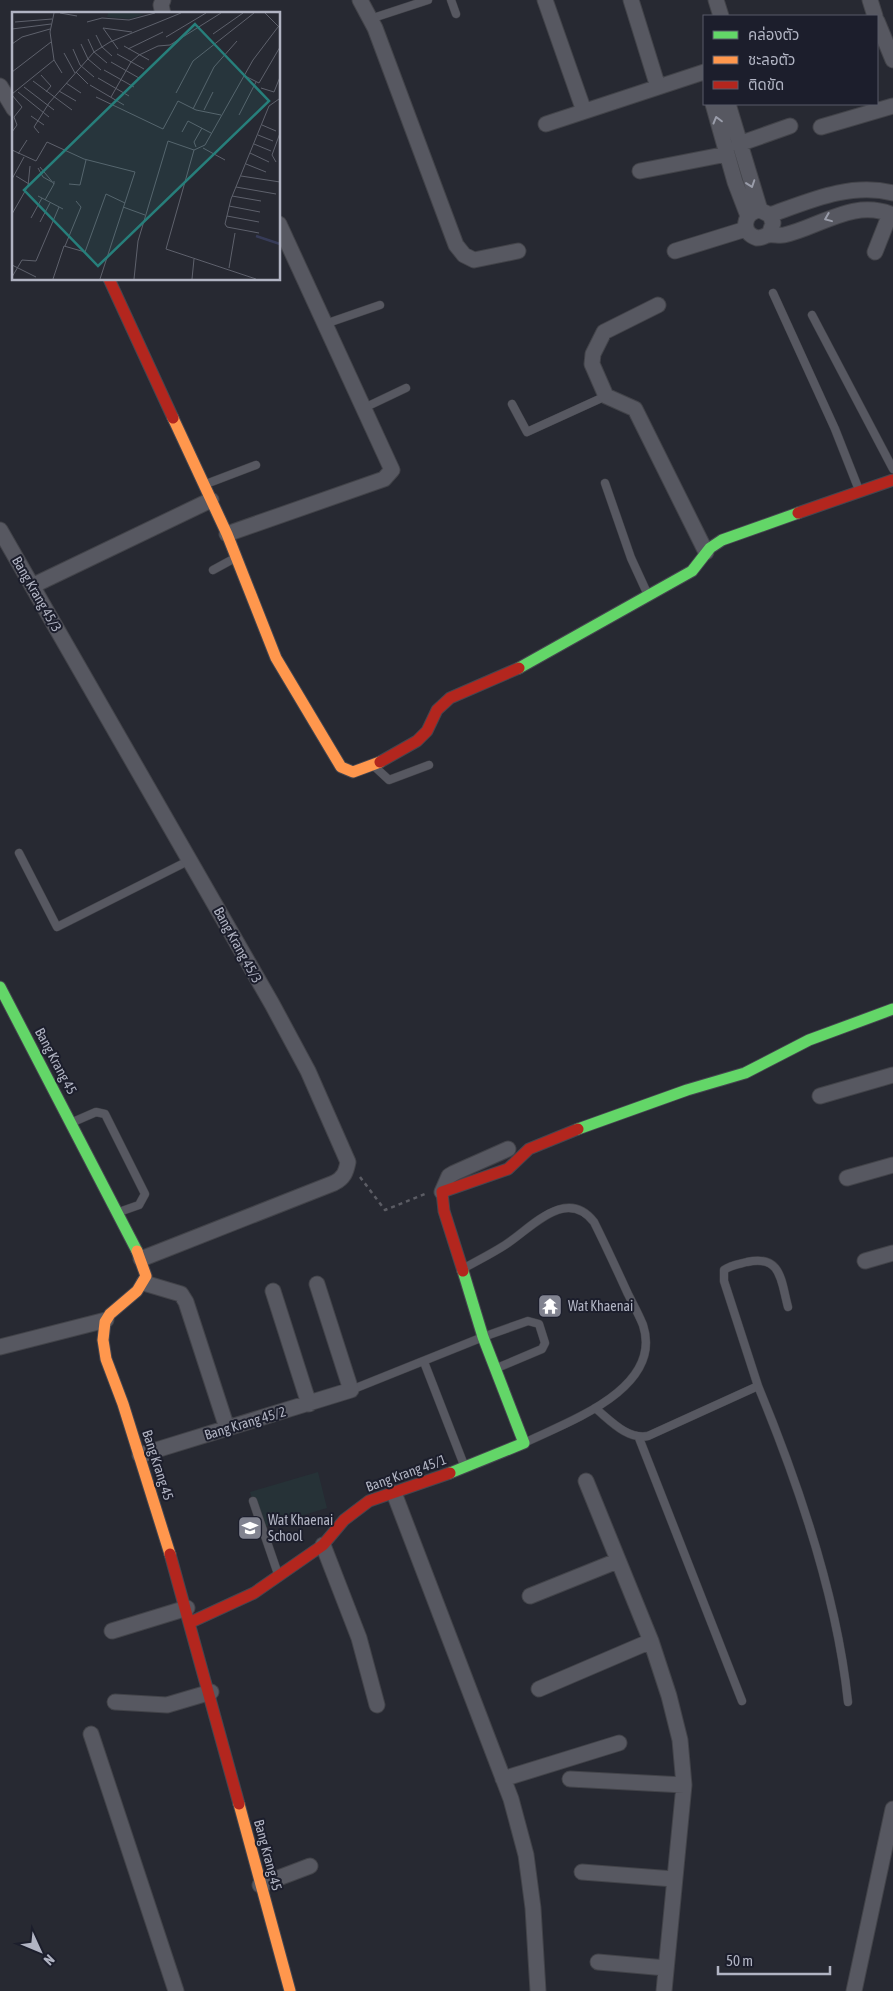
<svg xmlns="http://www.w3.org/2000/svg" width="893" height="1991" font-family="'Asap Condensed','Noto Sans Thai',sans-serif">
<rect width="100%" height="100%" fill="#272932"/>
<path fill="#263237" d="M318 1472 327 1508 260 1528 250 1492Z"/>
<g fill="none" stroke-linecap="round" stroke-linejoin="round">
<defs>
<path id="lane" d="M451 0 456 14
M370 19 428 0
M773 293 835 429 859 490
M812 315 893 469
M325 324 380 305
M512 404 527 432 606 396
M364 408 406 388
M605 483 631 558 648 595
M206 484 256 465
M213 570 235 558
M375 767 389 780 429 765
M19 853 57 927 190 860
M73 1122 96 1112 105 1114 145 1194 139 1205 119 1212
M464 1268C479 1260 495 1252 508 1243 533 1226 567 1187 594 1222 606 1246 617 1270 628 1294 633 1304 639 1315 643 1325 664 1389 567 1422 524 1443
M424 1362 464 1465
M758 1386 724 1281V1270C731 1265 740 1264 747 1262 782 1254 781 1282 788 1307
M351 1390 483 1337 528 1321 539 1324 545 1343 542 1349 497 1368
M595 1408C610 1420 627 1440 648 1436L758 1386C799 1485 837 1596 848 1702
M639 1438 742 1701
M253 1501 278 1574"/>
<path id="street" d="M360 0 375 28 456 245 464 255 474 260 518 251
M545 0 584 111
M631 0 658 87
M716 0 721 16
M870 0 875 16
M163 14 161 5 163 0
M877 21 893 60
M0 86 14 109
M713 104 735 182 748 216
M728 104 760 210
M546 124 704 72
M821 127 893 106
M739 144 790 126
M640 171 727 154
M770 215C809 201 851 182 893 193
M769 235 773 223 770 215 760 210C743 212 740 233 757 238 762 238 764 236 768 235 773 234 779 236 784 235 820 227 854 198 893 215
M675 251 746 229
M875 252 890 214
M658 305 604 332 593 354 592 364 606 396 635 409 706 552
M0 530 272 1004 308 1071 348 1162C346 1172 344 1178 334 1183L141 1259
M227 534 384 479 392 470 279 224
M32 586 211 500
M820 1096 893 1075
M847 1178 893 1165
M442 1192 449 1176 454 1173 508 1149
M865 1261 893 1253
M144 1283 181 1294 186 1302 227 1428
M273 1291 309 1404
M0 1347 106 1320
M140 1455 351 1390 317 1284
M586 1481 651 1641 669 1696 680 1740 684 1785 664 1991
M394 1493 511 1799 526 1855 533 1908 538 1991
M323 1545 359 1638 377 1705
M530 1596 617 1561
M112 1631 187 1608
M539 1689 651 1641
M115 1702 167 1705 211 1692
M91 1734 176 1991
M503 1779 619 1743
M570 1779 684 1785
M582 1872 674 1879
M260 1885 310 1866
M598 1962 666 1968
M854 1991 893 1809"/>
<path id="fast" d="M519 668 692 571 710 548 722 540 798 513
M0 987 137 1251
M578 1129 687 1090 745 1073 809 1040 893 1009
M450 1473 524 1443 483 1337 463 1271"/>
<path id="slow" d="M173 418 227 534 276 658 341 767 353 772 380 762
M137 1251 146 1276 137 1291 110 1314 105 1322 103 1340 106 1359 123 1404 170 1554
M239 1804 290 1991"/>
<path id="jam" d="M109 279 173 418
M798 513 893 480
M380 762 417 741 427 731 437 710 450 698 519 668
M463 1271 444 1211 442 1192 508 1169 529 1149 578 1129
M170 1554 239 1804
M191 1622 254 1593 323 1545 344 1520 369 1501 450 1473"/>
</defs>
<use href="#lane" stroke="#424349" stroke-width="9"/>
<use href="#street" stroke="#424349" stroke-width="17"/>
<use href="#fast" stroke="#45464f" stroke-width="13"/>
<use href="#slow" stroke="#45464f" stroke-width="13"/>
<use href="#jam" stroke="#45464f" stroke-width="13"/>
<path stroke="#5b5c64" stroke-width="2.5" stroke-dasharray="4 4" stroke-linecap="butt" d="M360 1177 385 1210 425 1194"/>
<use href="#lane" stroke="#575861" stroke-width="8"/>
<use href="#street" stroke="#575861" stroke-width="15"/>
<use href="#fast" stroke="#63d668" stroke-width="11"/>
<use href="#slow" stroke="#ff974d" stroke-width="11"/>
<use href="#jam" stroke="#b3261e" stroke-width="11"/>
</g>
<defs><path id="oneway-chevron" d="M-2-3.5L2.5 0L-2 3.5" fill="none" stroke-width="1.6" stroke-linecap="round" stroke-linejoin="round" transform="scale(1.25)"/></defs>
<g stroke="#9a9daa">
<use href="#oneway-chevron" transform="translate(717 120) rotate(-105)"/>
<use href="#oneway-chevron" transform="translate(751 184) rotate(71)"/>
<use href="#oneway-chevron" transform="translate(828 218) rotate(158)"/>
</g>
<defs>
<symbol id="temple-square" viewBox="-11 -11 22 22"><rect x="-9" y="-9" width="18" height="18" rx="4" fill="#818390" stroke="#1c1e2c"/><path d="M0-6L5-2H3V0L6.5 2.5H4V6H1.5V3h-3V6H-4V2.5H-6.5L-3 0V-2H-5Z" fill="#fff"/></symbol>
<symbol id="school-square" viewBox="-11 -11 22 22"><rect x="-9" y="-9" width="18" height="18" rx="4" fill="#818390" stroke="#1c1e2c"/><path d="M0-5L7-2L0 1L-7-2ZM-4 1L0 2.5L4 1V4Q0 6-4 4Z" fill="#fff"/></symbol>
</defs>
<g fill-rule="evenodd">
<use href="#temple-square" x="536" y="1292" width="28" height="28"/>
<use href="#school-square" x="236" y="1514" width="28" height="28"/>
</g>
<g text-anchor="middle" stroke-width="4" stroke-linejoin="round" paint-order="stroke">
<g font-size="14" fill="#b1b4c3" stroke="#1c1e2c">
<text transform="translate(37 594) rotate(60)" y="5">Bang Krang 45/3</text>
<text transform="translate(238 945) rotate(61)" y="5">Bang Krang 45/3</text>
<text transform="translate(56 1061) rotate(62)" y="5">Bang Krang 45</text>
<text transform="translate(245 1423) rotate(-17)" y="5">Bang Krang 45/2</text>
<text transform="translate(158 1465) rotate(72)" y="5">Bang Krang 45</text>
<text transform="translate(406 1473) rotate(-20)" y="5">Bang Krang 45/1</text>
<text transform="translate(268 1855) rotate(75)" y="5">Bang Krang 45</text>
</g>
<g font-size="14" fill="#b1b4c3" stroke="#1c1e2c" text-anchor="start">
<text x="568" y="1311">Wat Khaenai</text>
<text x="268" y="1525">Wat Khaenai<tspan x="268" dy="16">School</tspan></text>
</g>
</g>
<g transform="translate(12 12)">
<rect width="268" height="268" fill="#272932"/>
<path d="M96 1H118L132 2 118 7 95 5Z" fill="#263237"/>
<path fill="none" stroke="#373c58" stroke-width="2.5" d="M244 224 268 232"/>
<path fill="none" stroke="#5e616c" stroke-width="1" d="M48 1 65 4M253 1 268 16M3 10 40 7M75 10 90 6 117 8 143 1M0 17 39 12M201 22 231 1M84 23 90 35 100 44M154 25 194 1M76 27 82 40 95 51M0 32 10 25 38 17M69 32 76 47 89 58M112 34 137 48M61 37 68 53 82 65M106 37 91 16 120 20M116 37 151 20M52 41 63 61M105 42 132 57M42 48 50 61M99 50 127 66M92 58 122 75M0 60 39 30M64 60 76 72M29 63 39 74 34 80M233 64 247 71 268 35M86 66 117 84M21 69 60 98M54 71 69 81M78 73 112 93M12 75 42 98M249 76 262 80 268 65M47 79 64 89M6 80 37 105M164 81 181 49 242 1M0 82 42 48 38 20 42 1M0 83 10 95 2 105 5 113 0 120M84 85 151 117 166 89 184 98 209 103M99 85 119 50 127 43 146 34 158 33 209 1M181 97 202 55 225 29M192 98 201 80M227 103 244 70M19 104 32 113M250 113 264 119M170 120 176 109 199 121M27 121 22 115 37 91 82 40 98 30 169 1M246 123 261 129M242 132 259 139M184 135 182 130 190 116M191 136 213 148M0 138 24 149 35 130 72 147 123 160 88 267M238 141 257 150M6 142 15 128M264 150 260 143 268 121M234 152 254 160M28 155 42 172V169M26 156 31 165 40 170M4 164 17 172M229 164 268 170M0 167 12 145M57 172 68 173 74 148M224 175 264 182M26 184 51 197M220 184 249 189M33 188 42 172M217 194 248 200M111 195 133 203M0 202 16 174 18 154M215 204 247 210M19 206 30 186M28 210 38 191M247 221 215 215 213 212 219 187 257 94 267 87M53 234 69 195 64 189M0 253 24 265M217 256 223 221M0 265 10 248 24 249 47 195M41 267 52 234 73 240 94 182 113 191M122 267 126 229 156 129 182 138M180 267 182 247M244 267 154 237 182 138 193 133 241 48 266 15"/>
<path fill="#277f7b" fill-opacity="0.15" stroke="#277f7b" stroke-width="2.5" d="M183 12 257 89 86 254 12 178Z"/>
<rect width="268" height="268" fill="none" stroke="#b1b4c3" stroke-width="2.5"/>
</g>
<rect x="703" y="15" width="175" height="90" fill="#1c1e2c" stroke="#585a68"/>
<rect x="713" y="31" width="25" height="8" fill="#63d668" stroke="#585a68"/>
<text x="748" y="40" font-size="15" fill="#b1b4c3">คล่องตัว</text>
<rect x="713" y="56" width="25" height="8" fill="#ff974d" stroke="#585a68"/>
<text x="748" y="65" font-size="15" fill="#b1b4c3">ชะลอตัว</text>
<rect x="713" y="81" width="25" height="8" fill="#b3261e" stroke="#585a68"/>
<text x="748" y="90" font-size="15" fill="#b1b4c3">ติดขัด</text>
<g transform="translate(40 1951) rotate(134)" stroke="#1c1e2c" stroke-width="4" paint-order="stroke">
<path d="M0-4L9 19L0 12L-9 19Z" fill="#b1b4c3"/>
<text y="-8" font-size="14" font-weight="bold" text-anchor="middle" fill="#b1b4c3">N</text>
</g>
<path d="M718 1966v8h112v-8" fill="none" stroke="#b1b4c3" stroke-width="2.5"/>
<text x="726" y="1966" font-size="15" fill="#b1b4c3" stroke="#1c1e2c" stroke-width="4" paint-order="stroke">50 m</text>
</svg>
